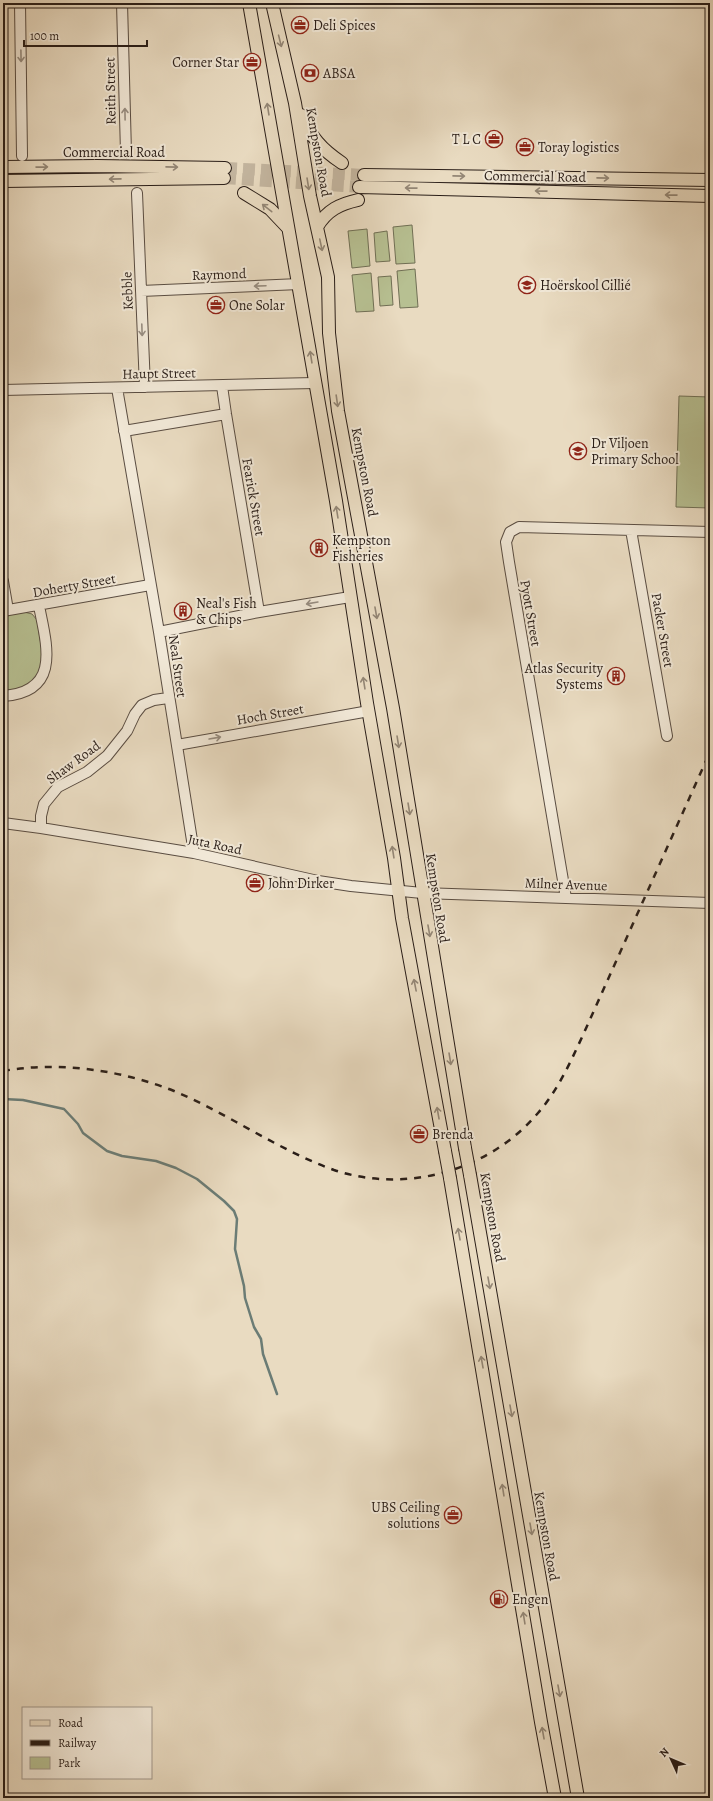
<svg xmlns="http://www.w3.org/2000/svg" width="713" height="1801" font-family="Alegreya,serif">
<rect width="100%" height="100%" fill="#e9dbc1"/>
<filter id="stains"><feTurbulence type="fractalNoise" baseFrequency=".005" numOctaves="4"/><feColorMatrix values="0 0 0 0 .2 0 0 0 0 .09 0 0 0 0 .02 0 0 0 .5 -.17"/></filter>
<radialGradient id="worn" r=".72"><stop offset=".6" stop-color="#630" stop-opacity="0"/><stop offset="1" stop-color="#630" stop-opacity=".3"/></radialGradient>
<path fill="#b7c092" stroke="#706f55" d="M412 225 415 263 396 264 393 227Z
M367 229 370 266 352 268 348 231Z
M387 231 390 261 376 262 374 233Z
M415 269 418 307 400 308 397 271Z
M371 273 374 311 356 312 352 275Z
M391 276 393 305 380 306 378 277Z
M679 396 710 397V508L676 507Z
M24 612 32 614 37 620 43 657 40 673 26 687 3 692V616Z"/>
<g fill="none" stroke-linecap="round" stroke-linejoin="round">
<path stroke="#6b7c75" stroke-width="2.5" d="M3 1099 23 1100 64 1109 78 1124 83 1133 107 1151 122 1156 156 1161 176 1168 197 1179 224 1201 234 1211 237 1219 235 1249 244 1286 245 1298 254 1327 261 1339 263 1354 277 1394"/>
<path stroke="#c3b59f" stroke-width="12" stroke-dasharray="12 6" stroke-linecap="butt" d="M225 168 364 175
M224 178 359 187"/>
<defs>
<path id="minor" d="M20 3 22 156
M122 3 126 153
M137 193 145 387
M141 291 299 284
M222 386 226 414 259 612
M117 388 159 632 194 853
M3 390 315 383
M124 431 226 414
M631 530 667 736
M3 581 8 610
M3 611 150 585
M159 632 259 612 350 597
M3 696C61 692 47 646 39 606
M177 745 369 711
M3 823 41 828 194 853 318 881 351 886 422 893 710 903
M41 828V816L44 804 53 793 58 787 87 772 107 756 127 731 135 714 142 705 154 700 168 698
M566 898 509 562 506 542 510 532 519 527 710 532"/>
<path id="major" d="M249 3 336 501 367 703 394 858 402 918 445 1151
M272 3 295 103 310 196 328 277 329 333 338 411 393 708 465 1148
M301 115C312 138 321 149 342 163
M3 167 97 166 225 168
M364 175 710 180
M3 181 224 178
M359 187 710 196
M244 193 270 209 288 228
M317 227C327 210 340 204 358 200
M470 1175 578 1798
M450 1178 541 1722 555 1798"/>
</defs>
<use href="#minor" stroke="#5a4d42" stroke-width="12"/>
<use href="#major" stroke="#2a1e18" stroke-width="14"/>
<use href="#minor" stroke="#f1e8d7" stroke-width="10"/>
<use href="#major" stroke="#e9dbc1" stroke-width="12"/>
<path stroke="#2a1e18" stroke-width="2.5" stroke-dasharray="7 7" stroke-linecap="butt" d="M3 1071C59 1061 121 1070 174 1091 229 1114 278 1150 334 1170 406 1194 489 1171 538 1113 558 1090 570 1063 583 1035L710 752"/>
<defs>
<path id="major-bridge" d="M465 1148 470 1175
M445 1151 450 1178"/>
</defs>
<use href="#major-bridge" stroke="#2a1e18" stroke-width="14" stroke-linecap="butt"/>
<use href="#major-bridge" stroke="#e9dbc1" stroke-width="12"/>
</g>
<defs><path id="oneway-shaft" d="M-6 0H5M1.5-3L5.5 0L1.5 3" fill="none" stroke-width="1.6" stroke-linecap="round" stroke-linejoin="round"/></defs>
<g stroke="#938675">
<use href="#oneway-shaft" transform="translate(280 41) rotate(76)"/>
<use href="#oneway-shaft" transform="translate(268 109) rotate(-99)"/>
<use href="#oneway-shaft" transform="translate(42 167) rotate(-1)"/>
<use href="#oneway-shaft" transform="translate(172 167) rotate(1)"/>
<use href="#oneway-shaft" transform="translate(459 176) rotate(1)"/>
<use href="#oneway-shaft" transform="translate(603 178) rotate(1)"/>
<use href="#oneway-shaft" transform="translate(115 179) rotate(179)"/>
<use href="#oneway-shaft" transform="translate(308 184) rotate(81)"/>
<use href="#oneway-shaft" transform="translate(411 188) rotate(-179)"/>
<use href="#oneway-shaft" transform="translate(541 191) rotate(-179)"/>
<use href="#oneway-shaft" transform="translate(671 195) rotate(-179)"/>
<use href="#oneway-shaft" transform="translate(267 208) rotate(-142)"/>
<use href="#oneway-shaft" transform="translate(321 245) rotate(78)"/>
<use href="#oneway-shaft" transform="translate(311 357) rotate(-99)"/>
<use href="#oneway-shaft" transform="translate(337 401) rotate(82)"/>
<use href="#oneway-shaft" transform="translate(337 512) rotate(-99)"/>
<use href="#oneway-shaft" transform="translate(376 613) rotate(80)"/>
<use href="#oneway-shaft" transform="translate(364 683) rotate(-99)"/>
<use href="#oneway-shaft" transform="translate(398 742) rotate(81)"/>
<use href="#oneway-shaft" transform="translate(409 809) rotate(81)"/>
<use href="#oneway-shaft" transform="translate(393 852) rotate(-99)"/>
<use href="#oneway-shaft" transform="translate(429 931) rotate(80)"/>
<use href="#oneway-shaft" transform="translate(415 985) rotate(-101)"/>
<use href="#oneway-shaft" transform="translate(450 1059) rotate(81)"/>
<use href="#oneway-shaft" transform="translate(438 1113) rotate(-100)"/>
<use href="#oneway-shaft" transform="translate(459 1234) rotate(-100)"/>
<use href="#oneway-shaft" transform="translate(489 1283) rotate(80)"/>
<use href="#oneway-shaft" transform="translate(482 1362) rotate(-100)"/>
<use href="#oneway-shaft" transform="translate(511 1411) rotate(80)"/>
<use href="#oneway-shaft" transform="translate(503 1490) rotate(-99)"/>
<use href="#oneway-shaft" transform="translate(531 1529) rotate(80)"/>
<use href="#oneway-shaft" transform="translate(524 1618) rotate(-99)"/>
<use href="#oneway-shaft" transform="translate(559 1691) rotate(80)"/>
<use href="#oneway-shaft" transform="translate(543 1733) rotate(-100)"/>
</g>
<g stroke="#978d81">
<use href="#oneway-shaft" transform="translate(21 56) rotate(89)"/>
<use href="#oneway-shaft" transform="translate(125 114) rotate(-91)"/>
<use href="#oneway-shaft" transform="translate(260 286) rotate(178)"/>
<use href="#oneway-shaft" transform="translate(142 330) rotate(88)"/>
<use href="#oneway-shaft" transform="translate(312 603) rotate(170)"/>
<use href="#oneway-shaft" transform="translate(215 738) rotate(-10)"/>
</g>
<defs>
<symbol id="office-ring" viewBox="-11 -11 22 22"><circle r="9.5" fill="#f1e8d7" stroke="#8f2418" stroke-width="1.5"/><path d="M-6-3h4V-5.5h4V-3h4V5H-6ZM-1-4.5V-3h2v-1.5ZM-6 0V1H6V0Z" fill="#8f2418"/></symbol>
<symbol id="bank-ring" viewBox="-11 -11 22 22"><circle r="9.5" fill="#f1e8d7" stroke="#8f2418" stroke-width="1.5"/><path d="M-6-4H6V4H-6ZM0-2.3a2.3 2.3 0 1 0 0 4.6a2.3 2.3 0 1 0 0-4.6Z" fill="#8f2418"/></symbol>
<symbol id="school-ring" viewBox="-11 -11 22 22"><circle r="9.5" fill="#f1e8d7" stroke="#8f2418" stroke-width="1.5"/><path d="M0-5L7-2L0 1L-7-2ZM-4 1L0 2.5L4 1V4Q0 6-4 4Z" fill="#8f2418"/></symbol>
<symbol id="building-ring" viewBox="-11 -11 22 22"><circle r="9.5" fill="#f1e8d7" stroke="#8f2418" stroke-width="1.5"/><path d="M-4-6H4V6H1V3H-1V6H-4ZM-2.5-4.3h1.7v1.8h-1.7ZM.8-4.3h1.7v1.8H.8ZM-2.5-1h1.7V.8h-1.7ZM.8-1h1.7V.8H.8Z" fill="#8f2418"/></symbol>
<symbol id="fuel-ring" viewBox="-11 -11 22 22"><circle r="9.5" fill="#f1e8d7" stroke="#8f2418" stroke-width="1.5"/><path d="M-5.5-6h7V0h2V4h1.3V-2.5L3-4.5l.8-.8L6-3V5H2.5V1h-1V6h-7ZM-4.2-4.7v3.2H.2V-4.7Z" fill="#8f2418"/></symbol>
</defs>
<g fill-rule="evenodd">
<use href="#office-ring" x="290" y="15" width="20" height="20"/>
<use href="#office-ring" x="242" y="52" width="20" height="20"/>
<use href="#bank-ring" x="300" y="63" width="20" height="20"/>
<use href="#office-ring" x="484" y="129" width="20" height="20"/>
<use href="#office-ring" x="515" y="137" width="20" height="20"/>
<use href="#school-ring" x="517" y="275" width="20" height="20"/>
<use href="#office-ring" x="206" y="295" width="20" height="20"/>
<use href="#school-ring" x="568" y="441" width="20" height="20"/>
<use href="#building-ring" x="309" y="538" width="20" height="20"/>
<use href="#building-ring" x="173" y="601" width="20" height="20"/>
<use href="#building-ring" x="606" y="666" width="20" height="20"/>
<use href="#office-ring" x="245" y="873" width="20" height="20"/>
<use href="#office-ring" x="409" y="1124" width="20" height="20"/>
<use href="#office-ring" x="443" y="1505" width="20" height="20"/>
<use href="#fuel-ring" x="489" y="1589" width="20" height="20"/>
</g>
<g text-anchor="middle" stroke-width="4" stroke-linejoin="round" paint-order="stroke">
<g font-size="14" fill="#2a1e18" stroke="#f1e8d7" text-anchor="start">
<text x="313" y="30">Deli Spices</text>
<text x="239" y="67" text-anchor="end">Corner Star</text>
<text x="323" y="78">ABSA</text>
<text x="481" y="144" text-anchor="end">T L C</text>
<text x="538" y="152">Toray logistics</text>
<text x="540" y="290">Hoërskool Cillié</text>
<text x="229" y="310">One Solar</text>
<text x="591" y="448">Dr Viljoen<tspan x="591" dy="16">Primary School</tspan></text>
<text x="332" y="545">Kempston<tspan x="332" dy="16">Fisheries</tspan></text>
<text x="196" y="608">Neal's Fish<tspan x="196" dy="16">&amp; Chips</tspan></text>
<text x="603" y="673" text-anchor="end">Atlas Security<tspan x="603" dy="16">Systems</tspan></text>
<text x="268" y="888">John Dirker</text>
<text x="432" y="1139">Brenda</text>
<text x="440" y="1512" text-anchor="end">UBS Ceiling<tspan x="440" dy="16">solutions</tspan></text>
<text x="512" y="1604">Engen</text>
</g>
<g font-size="14" fill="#2a1e18" stroke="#f1e8d7">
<text transform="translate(110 91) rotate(-91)" y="5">Reith Street</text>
<text x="114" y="157">Commercial Road</text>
<text transform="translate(319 152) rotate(80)" y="5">Kempston Road</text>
<text transform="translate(535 176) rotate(1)" y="5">Commercial Road</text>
<text transform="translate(219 274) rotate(-2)" y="5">Raymond</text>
<text transform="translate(127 291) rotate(-92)" y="5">Kebble</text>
<text transform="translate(159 373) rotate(-1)" y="5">Haupt Street</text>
<text transform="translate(365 472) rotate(79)" y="5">Kempston Road</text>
<text transform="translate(254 497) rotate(80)" y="5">Fearick Street</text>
<text transform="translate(74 585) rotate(-10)" y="5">Doherty Street</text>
<text transform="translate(531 613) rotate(80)" y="5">Pyott Street</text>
<text transform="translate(663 630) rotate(80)" y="5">Packer Street</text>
<text transform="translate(178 666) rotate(82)" y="5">Neal Street</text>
<text transform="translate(270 714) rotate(-10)" y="5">Hoch Street</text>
<text transform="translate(73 762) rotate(-36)" y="5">Shaw Road</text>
<text transform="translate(215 844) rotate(12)" y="5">Juta Road</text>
<text transform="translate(566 884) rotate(2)" y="5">Milner Avenue</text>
<text transform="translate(438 898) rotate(81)" y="5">Kempston Road</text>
<text transform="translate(493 1217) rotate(80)" y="5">Kempston Road</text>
<text transform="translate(547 1536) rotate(80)" y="5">Kempston Road</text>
</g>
</g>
<rect width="713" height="1801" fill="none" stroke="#e9dbc1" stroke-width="16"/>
<rect x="4" y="4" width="705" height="1793" fill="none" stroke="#2a1e18" stroke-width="2"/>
<rect x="8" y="8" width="697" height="1785" fill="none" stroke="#2a1e18"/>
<rect x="22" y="1707" width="130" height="72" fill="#f1e8d7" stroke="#a1978b"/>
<rect x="30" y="1720" width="20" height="6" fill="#e9dbc1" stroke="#a1978b"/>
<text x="58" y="1727" font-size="12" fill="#2a1e18">Road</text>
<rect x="30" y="1740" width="20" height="6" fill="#2a1e18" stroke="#a1978b"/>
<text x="58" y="1747" font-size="12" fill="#2a1e18">Railway</text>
<rect x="30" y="1757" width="20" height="12" fill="#b7c092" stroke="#a1978b"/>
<text x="58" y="1767" font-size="12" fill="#2a1e18">Park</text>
<g transform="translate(671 1759) rotate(314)" stroke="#f1e8d7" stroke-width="3" paint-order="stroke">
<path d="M0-3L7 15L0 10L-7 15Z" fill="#2a1e18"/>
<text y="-6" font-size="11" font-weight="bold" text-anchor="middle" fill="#2a1e18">N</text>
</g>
<path d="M24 40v6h123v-6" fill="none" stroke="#2a1e18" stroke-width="2"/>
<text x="30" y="40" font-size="12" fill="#2a1e18" stroke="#f1e8d7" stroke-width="3" paint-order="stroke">100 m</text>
<rect width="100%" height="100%" filter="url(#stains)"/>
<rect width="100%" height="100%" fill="url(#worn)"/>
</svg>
